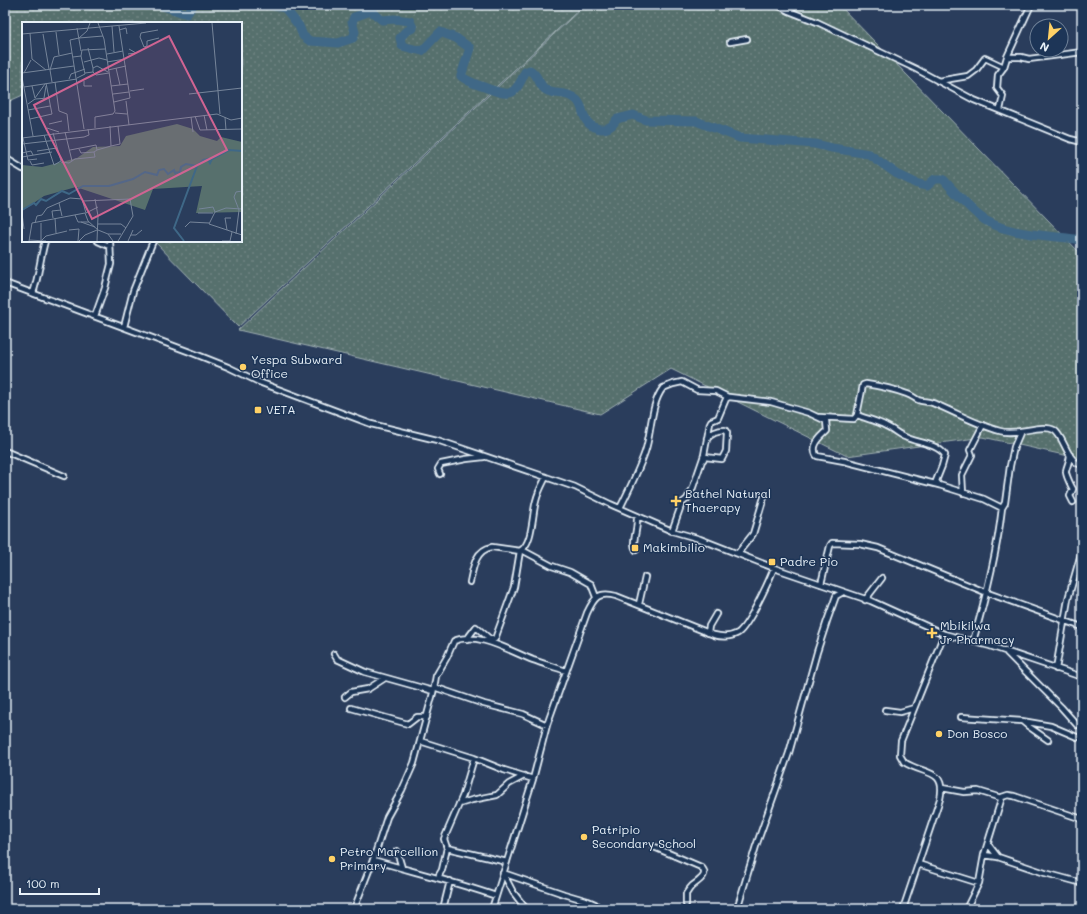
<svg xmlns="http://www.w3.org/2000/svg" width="1087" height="914" font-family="Mali,sans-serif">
<defs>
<pattern id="grass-dots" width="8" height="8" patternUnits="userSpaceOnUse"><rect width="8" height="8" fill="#57706d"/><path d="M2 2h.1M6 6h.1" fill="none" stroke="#6f8583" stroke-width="1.8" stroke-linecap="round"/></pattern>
</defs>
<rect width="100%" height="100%" fill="#2a3d5c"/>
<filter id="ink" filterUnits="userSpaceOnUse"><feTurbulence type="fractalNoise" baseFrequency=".025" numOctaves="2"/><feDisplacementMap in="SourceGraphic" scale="8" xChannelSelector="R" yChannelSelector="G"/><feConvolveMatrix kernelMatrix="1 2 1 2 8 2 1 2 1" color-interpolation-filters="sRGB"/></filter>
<g filter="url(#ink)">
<path fill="url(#grass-dots)" stroke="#a0b0b2" d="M5 5H584L238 327 154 241H241V23H23V95L5 103Z
M585 5H839L1082 255V459L983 437 847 456 671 369 600 414 238 330Z"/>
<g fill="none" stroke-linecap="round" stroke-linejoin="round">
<path stroke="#3f6887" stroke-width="9" d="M160 5 187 14 193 5
M270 5 285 8 299 26 303 36 310 41 338 43 353 38 355 32 352 22 354 17 371 11 382 20 394 19 410 21 413 28 405 32 400 38 402 46 422 51 440 32 456 38 470 48 461 76C468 82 475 84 484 87 508 96 514 99 525 72L530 70C539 74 538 87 548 91 556 95 567 91 577 100 583 106 582 114 586 120 591 128 603 132 611 126 613 125 615 121 617 119L633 115 646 120 696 121 740 138 815 144 832 148 869 154 897 174 918 184 927 186 935 179H943C954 191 965 204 978 215 1002 236 1051 235 1082 240"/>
<defs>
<path id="minor" d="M780 5 781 7 789 11 817 22 916 69 974 100 1070 139 1082 142
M730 42 747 39
M1007 57H1021L1029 59 1082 52
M938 81 968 76 976 70 985 58 1004 67
M1000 110 1003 96 997 88 998 75 1004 67 1007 57 1031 5
M5 158 23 169
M98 241 109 246
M5 283 190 352 228 367 259 382 371 424 437 440 575 487 610 504 672 531 700 539 774 568 871 601 944 634 990 646 1082 677
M33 293C39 276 40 258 45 241
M95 316 105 288 111 264 110 241
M124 327 133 291 153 241
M857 415C867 419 877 421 886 426 893 429 899 435 905 437 917 443 937 443 945 455L942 466 936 481 939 485
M819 417 854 419 857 415 863 385 866 384C879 386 894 389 907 394 911 395 914 398 918 400 923 402 930 401 935 404 957 413 977 425 1000 431 1017 436 1042 423 1054 430 1064 436 1067 462 1082 465
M5 451 64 476
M1070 455C1070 461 1067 465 1066 471 1065 473 1071 486 1073 489L1070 496 1073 502
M703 460 705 457 722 459 726 451 727 433 725 430C718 430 711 433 707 438
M440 474 438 469 441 464 466 459 484 457
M963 493 962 475 972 455 970 450 983 425
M620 508C629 490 638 472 645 452 652 432 650 405 663 388L673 384 682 382 697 390 716 391 728 397
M672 531 682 503 687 499 692 490 704 455 710 423 711 421 718 418 726 399 729 397 771 402 809 413 826 421 827 431C820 438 811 445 816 455L817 456 844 461 939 485 984 499 1002 508
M522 550 552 566 570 572 591 584 596 597
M636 550C632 544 635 538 636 530 637 526 637 521 637 516
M738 553 753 534 764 497
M470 582C473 568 475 550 492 547L520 551C533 544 532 514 536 501 538 492 542 485 546 477
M821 584 830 546 832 543 860 544 878 548 985 592 1082 627
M865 600 882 578
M639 604 645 577
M708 633 709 626 716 614
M467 639 476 627 490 639H495L514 587 520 551
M973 641C986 597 997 553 1002 508L1005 503 1010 466 1014 447 1020 433
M1007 653 1061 707 1077 725
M334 654 337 659 365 672 433 691
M1056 669 1068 599 1082 550
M434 687 484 704 523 714 547 725
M345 697 351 692 368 689 385 678
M351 708 408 724 417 717H427
M885 710 900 712 914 708
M961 717 1022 721 1028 726 1048 740
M1022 721 1051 726 1077 737
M420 741 474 758 504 770 533 779
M942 788 964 792 978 791 1001 798
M459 804 472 800 497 795 509 784 524 776
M988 844 998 857
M654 847 701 867C710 875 698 881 692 886 689 889 688 891 686 894V904
M447 848 507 862
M397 851 402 868
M984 855 998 857 1045 873 1082 883
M373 860C414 872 456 882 496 896
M918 864 979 883
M503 873 564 894 588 901 595 904 600 909
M503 873 513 892 526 909
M440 878 439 875 442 870 447 848 444 839 463 795 474 758
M272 909H276
M354 909 373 860 387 817 402 790 414 763 433 693 436 676 447 657 454 641C477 631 510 651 533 660 544 664 555 667 566 671
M443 909 450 881
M492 909 533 779 547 725 587 613C594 598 598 591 616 596L714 635C722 637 731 637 738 633 749 625 769 581 774 568
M737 909 756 846 789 753 817 652 827 621 836 596 843 592
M903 909 940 799C947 768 923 775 904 762L900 755 901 741 944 634
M968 909 967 907 979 883 984 855 1002 797 1008 795 1014 796 1082 819"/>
</defs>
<use href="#minor" stroke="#e8f1f8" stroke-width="8"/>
<use href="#minor" stroke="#1d3557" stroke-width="4.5"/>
</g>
</g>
<g fill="#ffd166" stroke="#1d3557" stroke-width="1.5">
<circle cx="243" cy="367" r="4"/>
<rect x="254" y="406" width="8" height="8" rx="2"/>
<path d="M674 495h4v4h4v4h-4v4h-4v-4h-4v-4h4z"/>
<rect x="631" y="544" width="8" height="8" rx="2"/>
<rect x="768" y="558" width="8" height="8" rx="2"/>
<path d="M930 627h4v4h4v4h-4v4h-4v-4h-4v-4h4z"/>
<circle cx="939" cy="734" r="4"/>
<circle cx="584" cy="837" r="4"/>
<circle cx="332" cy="859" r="4"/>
</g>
<g text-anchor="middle" stroke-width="3" stroke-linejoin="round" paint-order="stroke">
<g font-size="12" fill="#e8f1f8" stroke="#1d3557" text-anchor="start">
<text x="251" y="364">Yespa Subward<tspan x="251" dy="14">Office</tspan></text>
<text x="266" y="414">VETA</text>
<text x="685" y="498">Bathel Natural<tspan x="685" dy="14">Thaerapy</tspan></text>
<text x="643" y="552">Makimbilio</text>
<text x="780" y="566">Padre Pio</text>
<text x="940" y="630">Mbikilwa<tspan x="940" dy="14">Jr Pharmacy</tspan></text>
<text x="947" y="738">Don Bosco</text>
<text x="592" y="834">Patripio<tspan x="592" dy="14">Secondary School</tspan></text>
<text x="340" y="856">Petro Marcellion<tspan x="340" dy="14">Primary</tspan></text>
</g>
</g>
<g transform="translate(22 22)">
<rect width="220" height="220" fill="#2a3d5c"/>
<path d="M155 102 171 107 178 114 195 119 199 115 220 120V190L174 191 180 164 131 167 123 188 54 165 22 174 0 189V143L20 145 55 136 71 125 98 124 104 114Z" fill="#57706d"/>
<path fill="none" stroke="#3f6887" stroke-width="2" d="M0 188 12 181 14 183 19 177 24 179 40 169 47 172 61 164H87L111 157 123 150 135 153 137 148 142 147 146 152 152 148 153 151 158 150 159 145 164 142 175 144M162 219 152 206 175 144 181 138 186 137 188 141 190 137 207 128 220 129"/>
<path fill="none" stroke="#76859a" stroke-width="1" d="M190 1 198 92M90 4 92 30M55 6 59 29M97 8 104 6 105 12M136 8 119 11 118 15 122 25 125 24V19L137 16M34 10 37 33M8 11 10 37 24 48M0 12 124 1M21 12 27 47M57 16 81 14M66 26 71 46M85 32 101 29M106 32 114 31 107 27M51 35 59 34 60 28 83 27M62 40 77 36 85 38M85 40 103 37M94 46 98 63M86 48 104 44M71 50V46L75 44 86 50M0 51 52 44M2 51 9 38M63 51 71 50 74 53 87 51M0 55 11 114M55 56 63 52 59 34M47 57 49 52 63 47M62 59V64H70M30 60 28 48 32 35 50 31M33 60 37 89 45 92 47 109M10 64 13 76M89 64 106 62M2 65 55 57M108 69 122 67M91 72 107 70M167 72 220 66M13 76 23 62M22 76 24 64M104 79 107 103M92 80 108 76 97 4M6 82 13 77 27 76M6 88 28 84M93 91 105 92M182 93 185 108M173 94 178 108 220 107M169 95 171 110M203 95 204 108M8 97 30 92 24 61M27 102 40 99M25 106 37 110M73 106V95L91 92 93 89 82 17 76 1M62 107 48 18 57 16 65 9 68 1M43 110 50 139M22 113 32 143 39 139 31 111M0 116 195 92 209 98 220 96M1 116 6 138 15 137M0 122 62 115 67 113 66 107M89 124 98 122 96 104M57 127 59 131 72 130M48 128 74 123 75 128 89 124 88 104M15 129 35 126M0 131 9 129 11 133M0 135 30 130M8 139 10 143 22 141M39 140 47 141 53 137 73 135 72 130 75 128M73 177 76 194 75 219M61 179 108 177 111 194 96 219M37 181 40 194M177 187 191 185 193 190M220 187 204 186 193 190 187 202 220 213M0 191 2 207M64 191 76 185M176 191H191M53 193 56 200H67M31 196 30 189 39 188M33 196 34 211M59 200 73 205M13 201 15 194 20 193 25 186 48 176 60 177 64 191M76 202H99L104 206M163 205 168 200 187 201M47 208 57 207 56 219M205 208 203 196H209M86 212H99M214 212 217 188 212 175 214 170 220 169M109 213H114L120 208M7 218 24 219M7 219 10 201 63 191 66 199 76 208 86 212 91 219M19 219 24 214 45 209M19 219V201M57 219 63 213 75 208M106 219 111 208M200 219H208L210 210"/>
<path fill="#cf6492" fill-opacity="0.15" stroke="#cf6492" stroke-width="2" d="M147 14 205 128 70 197 12 83Z"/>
<rect width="220" height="220" fill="none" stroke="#e8f1f8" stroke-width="2"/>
</g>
<rect width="1087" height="914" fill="none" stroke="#1d3557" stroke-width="20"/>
<rect x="10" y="10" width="1067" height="894" fill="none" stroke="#e8f1f8" stroke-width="1.5" filter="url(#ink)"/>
<g transform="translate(1049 38) rotate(207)"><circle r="19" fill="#1d3557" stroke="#6e8097"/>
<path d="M0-3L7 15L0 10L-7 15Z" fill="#ffd166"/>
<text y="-6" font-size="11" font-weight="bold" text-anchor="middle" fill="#e8f1f8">N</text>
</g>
<path d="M20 888v6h79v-6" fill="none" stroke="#e8f1f8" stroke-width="2"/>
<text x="26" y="888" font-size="12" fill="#e8f1f8" stroke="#1d3557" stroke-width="3" paint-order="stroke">100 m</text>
</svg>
